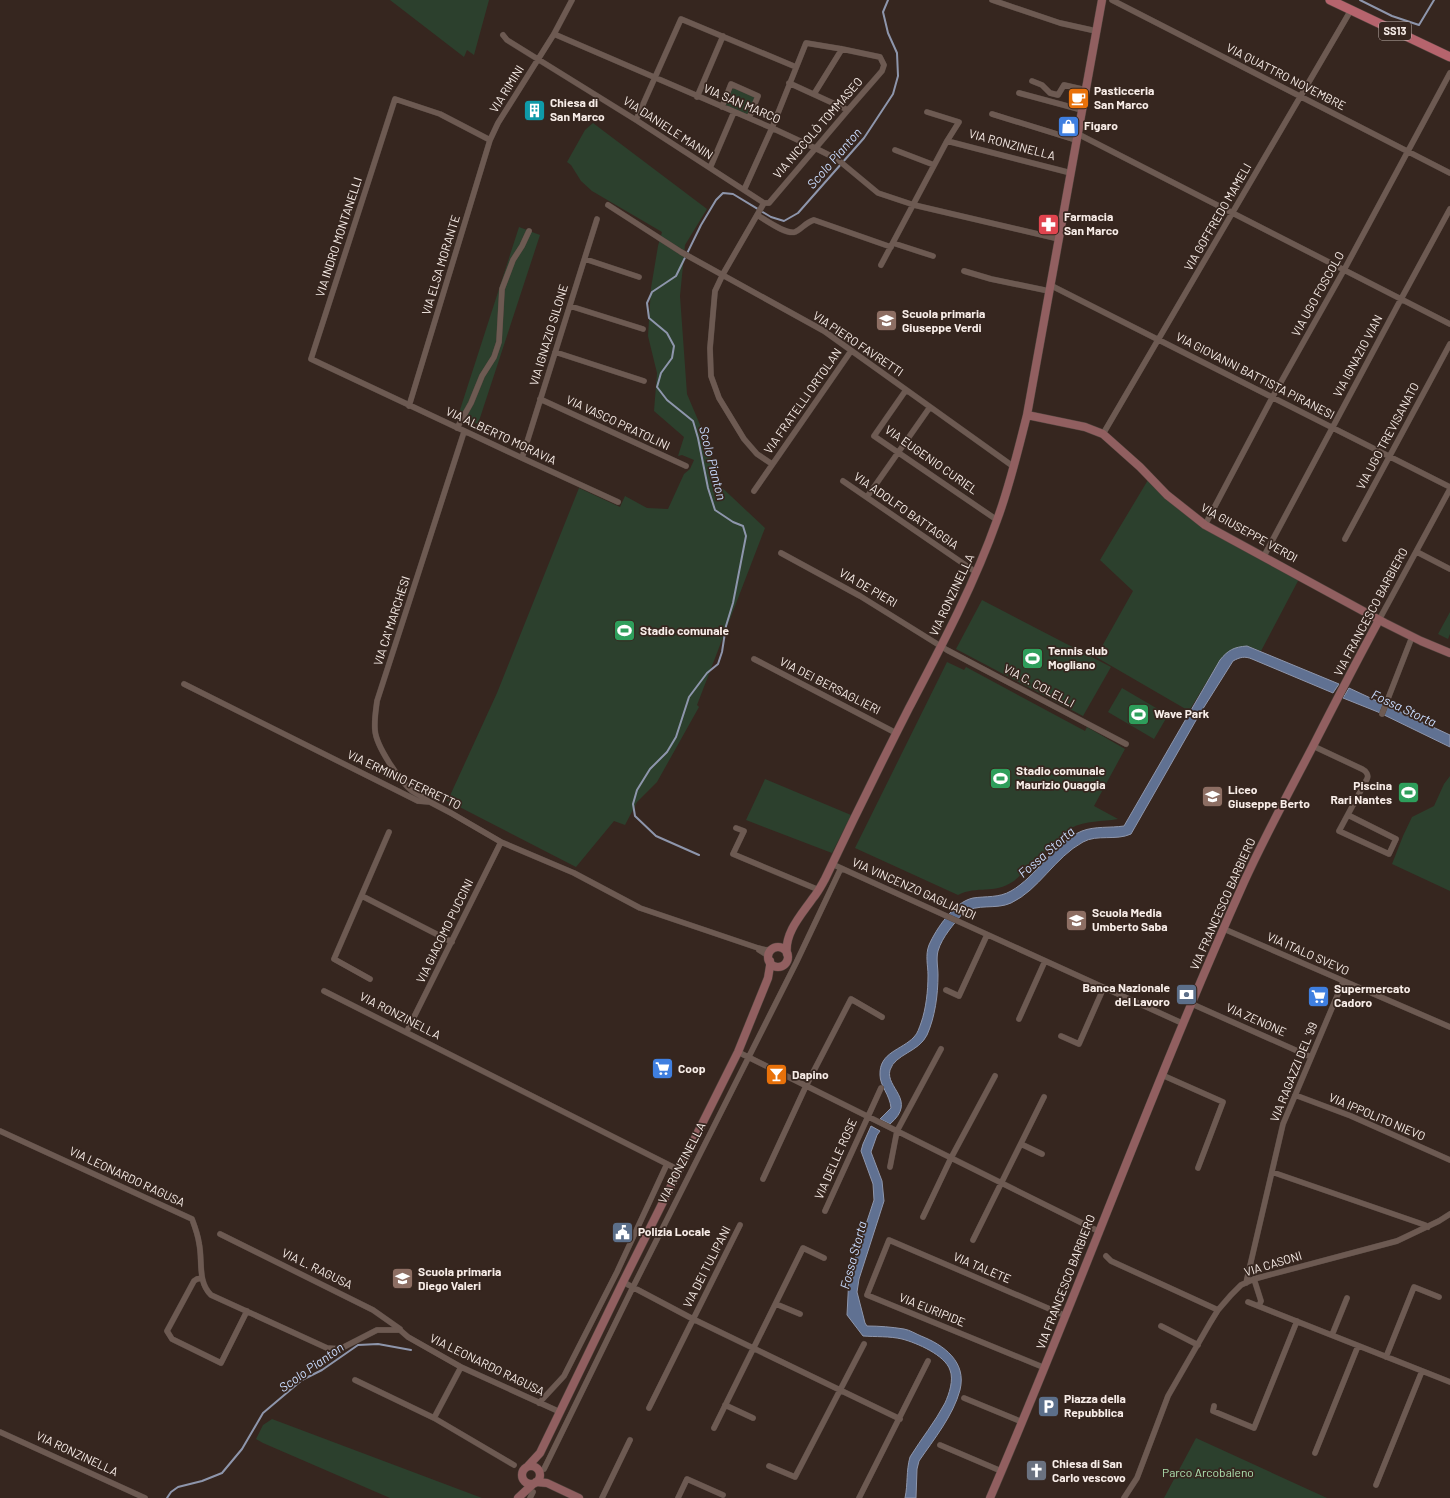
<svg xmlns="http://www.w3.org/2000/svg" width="1450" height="1498" font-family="Barlow,sans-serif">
<rect width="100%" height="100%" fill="#36261f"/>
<path fill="#2c402d" d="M390 0H489L474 55 467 50 464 57Z
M733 88 756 97 748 115 725 105Z
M593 123 707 209 685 245 680 296 687 394 709 446 716 482 765 528 697 705 699 707 657 782 637 802 625 825 614 821 576 867 446 800H448L497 693 579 488 620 507 625 496 647 508 668 509 684 474 690 469 694 460 682 455 678 456 684 437 654 411 657 373 648 336 651 288 658 246 662 232 592 191 581 181 571 165 567 162 585 130Z
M519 227 540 235 478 424 458 416Z
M1148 480 1165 497 1299 579 1261 651 1246 646 1220 660 1189 711 1096 657 1133 591 1100 560Z
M982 600 1111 667 1083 716 956 649Z
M1450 612V634L1448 639 1438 634Z
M947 662 964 670 966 667 1085 731 1087 727 1125 749 1094 806 1118 819C1102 822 1086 820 1071 828L1014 881C993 895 978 885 958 895L855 848Z
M1122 688 1168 715 1154 739 1108 712Z
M1450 776V891L1392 864 1403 836 1412 817 1434 806 1444 784Z
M765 779 851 815 832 853 746 820Z
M272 1419 482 1498H390L263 1443 256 1439 263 1425Z
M1196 1438 1327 1498H1164Z"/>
<path fill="#607192" stroke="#8e96ac" d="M1247 646 1339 684 1333 693 1252 659C1245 656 1240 657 1233 661L1199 715 1131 834C1116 841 1097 834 1083 842 1055 857 1039 890 1011 903 996 910 977 903 963 913 954 924 942 937 938 951 936 959 938 967 938 975 938 995 935 1017 927 1035 919 1052 895 1054 890 1070 885 1088 918 1100 890 1124L880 1119 891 1108C890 1095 880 1086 880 1075 879 1052 902 1050 914 1037 918 1033 919 1028 921 1023 926 1009 928 991 928 975 928 966 925 955 929 945 936 929 954 902 973 898 986 896 999 898 1011 891 1036 877 1055 842 1082 831 1095 826 1110 828 1124 826L1220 660C1228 650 1234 647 1247 646Z
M1349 688 1450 735V747L1378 712 1343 698Z
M871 1126 880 1131 877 1135 871 1152 882 1181 884 1201 859 1279 857 1292 865 1323 867 1326C879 1326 892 1327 904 1329 910 1330 916 1334 921 1336 944 1345 967 1362 960 1390 953 1416 934 1439 919 1461L917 1469 916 1498H905C908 1484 906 1471 910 1457 921 1439 935 1422 945 1403 949 1394 954 1380 950 1370 945 1355 917 1343 902 1339 889 1336 876 1337 863 1336L847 1315 849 1276 874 1200 873 1184 861 1151 863 1144Z"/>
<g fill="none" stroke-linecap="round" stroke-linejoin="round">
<path stroke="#8e96ac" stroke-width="2" d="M1360 0 1392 16 1419 25 1434 0
M699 855 656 836 635 816 633 804 637 790 650 769 667 752 676 737 689 697 707 673 718 664 722 652 726 626 733 603 746 536 743 526 733 522 715 510 708 488 698 438 693 421 667 400 657 387 661 373 672 358 674 346 667 333 649 318 647 303 652 292 676 276 701 225 716 200 723 193 733 194 771 217 784 221 798 213 864 138 893 94 898 76 897 53 888 33 883 12 888 0
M167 1498 171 1492 178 1487 202 1481 222 1473 242 1449 263 1413 302 1380 322 1370 358 1345 378 1344 411 1350"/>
<defs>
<path id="street" d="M992 0 1060 23 1096 31
M1112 0 1450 173
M554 34 772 128 815 148 837 159 878 193 914 205 1059 239
M503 35 507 40 636 120 764 203
M1032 81 1042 85 1050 93 1058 95 1064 85 1086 90
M789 83 848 110
M1019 93 1082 110
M814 94 842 49
M697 97 723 36
M722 107 731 84 758 96 749 118
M927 112 959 122 947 141
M992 114 1076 140
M636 120 681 19 796 67
M1078 134 1450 324
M490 140 440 114 395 99 311 359 522 458 618 502
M895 150 934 165
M710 168 734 112
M744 190 772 128 806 43 842 49 880 57 884 65 882 71 848 110 769 203H764L723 274 715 291 710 348 711 376 719 398 744 439 757 454 772 464
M608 205 681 252 824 331 1014 467
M757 215C766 220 786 235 795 232 802 229 806 222 814 220L891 247
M893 243 933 256
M585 259 639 277
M881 265 947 141 1071 173
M964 271 991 279 1049 291
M1050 285 1450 487
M570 306 643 329
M555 352 644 381
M906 390 874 436 997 520
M540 399 686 466
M409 406 490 140 498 123 554 34 572 0
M457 428 471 403 482 376 494 357 499 342 502 289 513 260 522 246 529 231
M1103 434 1351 10
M522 458 597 219
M843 481 977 573
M754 491 851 351
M867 497 930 407
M1205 525 1272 398 1344 270 1450 73
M1345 539 1450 344
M1417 552 1450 569
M781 553 860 596 947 650 1126 744
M1264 556 1400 301 1450 209
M1379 620 1450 489
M754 659 896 733
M184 684 418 801 430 802 451 813 501 842 574 873 640 908 758 948 766 950 773 949
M1382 714 1412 637
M1313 746 1362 769C1366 771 1369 775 1367 779L1339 831 1389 854 1396 839 1348 815
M428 801C423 797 417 794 412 791 399 780 376 746 375 730 374 720 376 710 377 701L464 432
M736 828 744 831 733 854 819 890
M832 864 1184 1024
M362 896 452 942
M1224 929 1450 1027
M759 950 767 955 769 959
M370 979 334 959 389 832
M946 990 959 996 987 935
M324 991 679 1170
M1192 1004 1311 1057
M1019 1019 1045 961
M408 1029 501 842
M1061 1036 1079 1044 1104 987
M738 1052 1098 1231
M1162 1075 1223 1102 1198 1168
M1295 1095 1351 1116 1450 1160
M0 1131 192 1219C195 1227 198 1235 199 1243 203 1261 197 1281 211 1295L327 1348 340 1349 377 1330H400L408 1337 461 1367 560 1412
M1021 1144 1042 1154
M890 1167 897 1131 941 1049
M1272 1172 1425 1225 1428 1227
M763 1179 806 1086 851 999 882 1017
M825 1211 881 1088
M923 1217 951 1158 995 1076
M220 1234 373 1310 400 1329
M973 1240 1044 1097
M1106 1256 1111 1261 1218 1310
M202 1278 197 1279 194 1281 167 1331 172 1339 221 1363 247 1311
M1254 1279 1261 1301 1259 1306
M623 1282 693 1319 900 1419
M1246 1283 1283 1124 1343 982
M1248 1302 1450 1382
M776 1304 800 1314
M1161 1326 1198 1345
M1332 1335 1347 1298
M1386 1357 1414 1287 1439 1297
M1045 1368 867 1295 889 1240 1066 1316
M355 1380 434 1418 514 1465
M964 1398 1022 1422
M539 1403 564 1376 617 1272 667 1164
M725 1405 753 1418
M1214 1406 1213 1411 1254 1428 1297 1321
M649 1408 740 1225
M434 1418 461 1367
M714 1428 803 1248 824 1258
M0 1432 145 1498
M940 1445 1001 1471
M1315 1453 1358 1346
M769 1466 795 1477 864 1344
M544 1469 633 1287 796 963 841 868
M1376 1485 1422 1371
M530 1498 533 1492
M602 1498 630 1440
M678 1498 687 1479 723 1495
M859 1498 928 1361
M1124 1498 1137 1478 1168 1396 1210 1323 1218 1310 1231 1295 1241 1285 1254 1279 1397 1241 1439 1221 1450 1214"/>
<path id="secondary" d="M1027 415 1085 427 1103 434 1140 467 1167 495 1205 525 1385 623 1421 641 1450 653
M768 957a10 10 0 1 1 20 0a10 10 0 1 1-20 0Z
M787 954C784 933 802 914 813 898 818 892 821 886 825 879 852 822 880 765 909 708 941 647 974 585 997 520 1010 485 1018 450 1027 415L1102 0
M522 1475a9 9 0 1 1 18 0a9 9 0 1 1-18 0Z
M528 1466 540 1453 623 1282 738 1052 768 978 770 966V961
M536 1482 547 1483 579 1498
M518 1498 533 1484
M990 1498C1078 1294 1153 1085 1244 882 1265 836 1289 792 1312 748 1334 705 1356 662 1379 620"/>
<path id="primary" d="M1330 0 1450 57"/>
</defs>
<use href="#street" stroke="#52443e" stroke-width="6"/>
<use href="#secondary" stroke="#52443e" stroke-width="9"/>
<use href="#primary" stroke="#52443e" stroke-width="10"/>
<use href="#street" stroke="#6d5a52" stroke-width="5.5"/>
<use href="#secondary" stroke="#915f60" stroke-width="8"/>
<use href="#primary" stroke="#b6646d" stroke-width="9"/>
</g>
<defs>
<symbol id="cafe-square" viewBox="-11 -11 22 22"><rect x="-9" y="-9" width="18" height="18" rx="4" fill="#e8710a" stroke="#36261f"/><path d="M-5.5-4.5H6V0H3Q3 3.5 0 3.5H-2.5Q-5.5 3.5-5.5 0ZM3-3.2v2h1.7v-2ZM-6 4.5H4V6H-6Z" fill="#fff"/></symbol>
<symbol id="building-square" viewBox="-11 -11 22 22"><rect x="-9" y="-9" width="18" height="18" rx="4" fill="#0f9aa8" stroke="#36261f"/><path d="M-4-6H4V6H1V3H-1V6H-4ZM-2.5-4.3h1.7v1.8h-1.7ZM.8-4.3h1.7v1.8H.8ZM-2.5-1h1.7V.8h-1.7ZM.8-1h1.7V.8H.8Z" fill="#fff"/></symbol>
<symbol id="shop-square" viewBox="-11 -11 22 22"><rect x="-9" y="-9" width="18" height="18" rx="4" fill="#3f7fe0" stroke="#36261f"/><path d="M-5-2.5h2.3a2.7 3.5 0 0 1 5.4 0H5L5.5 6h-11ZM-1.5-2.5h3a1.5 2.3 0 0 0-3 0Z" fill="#fff"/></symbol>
<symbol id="pharmacy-square" viewBox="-11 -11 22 22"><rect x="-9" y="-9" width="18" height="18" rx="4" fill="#e0444e" stroke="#36261f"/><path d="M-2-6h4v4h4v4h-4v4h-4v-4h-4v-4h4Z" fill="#fff"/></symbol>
<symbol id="school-square" viewBox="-11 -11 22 22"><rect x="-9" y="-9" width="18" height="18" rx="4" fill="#8d6e63" stroke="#36261f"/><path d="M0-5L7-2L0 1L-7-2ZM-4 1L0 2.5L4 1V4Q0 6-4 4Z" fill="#fff"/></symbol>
<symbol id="stadium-square" viewBox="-11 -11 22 22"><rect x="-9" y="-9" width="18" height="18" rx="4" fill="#2e9e5b" stroke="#36261f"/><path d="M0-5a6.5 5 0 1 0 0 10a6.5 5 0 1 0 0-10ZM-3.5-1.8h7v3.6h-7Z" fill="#fff"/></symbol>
<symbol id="bank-square" viewBox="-11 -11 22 22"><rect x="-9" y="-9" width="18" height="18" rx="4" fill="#5c6f8a" stroke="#36261f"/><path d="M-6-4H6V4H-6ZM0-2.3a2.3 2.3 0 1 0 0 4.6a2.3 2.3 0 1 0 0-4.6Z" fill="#fff"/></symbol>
<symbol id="supermarket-square" viewBox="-11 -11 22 22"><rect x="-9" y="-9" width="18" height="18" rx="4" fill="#3f7fe0" stroke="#36261f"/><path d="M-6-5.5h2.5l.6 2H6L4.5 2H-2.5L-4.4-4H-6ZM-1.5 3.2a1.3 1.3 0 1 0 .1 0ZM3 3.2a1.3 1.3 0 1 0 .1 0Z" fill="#fff"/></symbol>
<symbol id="bar-square" viewBox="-11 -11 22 22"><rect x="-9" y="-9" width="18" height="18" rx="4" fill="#e8710a" stroke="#36261f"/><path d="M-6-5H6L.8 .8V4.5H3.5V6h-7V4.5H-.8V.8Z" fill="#fff"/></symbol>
<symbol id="civic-square" viewBox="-11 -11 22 22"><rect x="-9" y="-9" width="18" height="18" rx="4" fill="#5c6f8a" stroke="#36261f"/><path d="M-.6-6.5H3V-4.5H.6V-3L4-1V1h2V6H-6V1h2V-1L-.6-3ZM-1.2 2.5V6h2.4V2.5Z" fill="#fff"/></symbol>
<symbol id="parking-square" viewBox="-11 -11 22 22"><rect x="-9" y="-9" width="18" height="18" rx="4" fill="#5c6f8a" stroke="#36261f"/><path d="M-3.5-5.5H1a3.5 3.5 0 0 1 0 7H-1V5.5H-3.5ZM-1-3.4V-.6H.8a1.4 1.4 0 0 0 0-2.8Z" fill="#fff"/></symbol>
<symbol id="church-square" viewBox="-11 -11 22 22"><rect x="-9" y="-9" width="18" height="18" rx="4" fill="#6b7280" stroke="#36261f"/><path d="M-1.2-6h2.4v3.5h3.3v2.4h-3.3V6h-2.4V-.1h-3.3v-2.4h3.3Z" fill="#fff"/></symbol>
</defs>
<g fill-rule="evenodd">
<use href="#cafe-square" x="1066" y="86" width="25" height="25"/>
<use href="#building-square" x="522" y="98" width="25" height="25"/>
<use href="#shop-square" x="1056" y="114" width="25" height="25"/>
<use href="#pharmacy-square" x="1036" y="212" width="25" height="25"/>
<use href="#school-square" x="874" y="308" width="25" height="25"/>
<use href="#stadium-square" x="612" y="618" width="25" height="25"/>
<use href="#stadium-square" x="1020" y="646" width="25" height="25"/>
<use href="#stadium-square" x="1126" y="702" width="25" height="25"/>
<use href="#stadium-square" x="988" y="766" width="25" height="25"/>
<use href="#stadium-square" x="1396" y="780" width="25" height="25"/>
<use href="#school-square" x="1200" y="784" width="25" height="25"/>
<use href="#school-square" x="1064" y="908" width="25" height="25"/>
<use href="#bank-square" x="1174" y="982" width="25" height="25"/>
<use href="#supermarket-square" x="1306" y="984" width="25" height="25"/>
<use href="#supermarket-square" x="650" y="1056" width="25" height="25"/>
<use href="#bar-square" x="764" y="1062" width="25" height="25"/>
<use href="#civic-square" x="610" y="1220" width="25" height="25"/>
<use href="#school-square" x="390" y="1266" width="25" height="25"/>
<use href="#parking-square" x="1036" y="1394" width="25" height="25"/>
<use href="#church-square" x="1024" y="1458" width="25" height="25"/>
</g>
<g text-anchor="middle" stroke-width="3.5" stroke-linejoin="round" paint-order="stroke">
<rect fill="#36261f" stroke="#beb1ac" stroke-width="1" x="1379" y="22" width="32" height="18" rx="3"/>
<g font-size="11" font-weight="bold" fill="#f8ede8">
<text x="1395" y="35">SS13</text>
</g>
<g font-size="12" fill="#f8ede8" stroke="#36261f">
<text transform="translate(1286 77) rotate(27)" y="4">VIA QUATTRO NOVEMBRE</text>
<text transform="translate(507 89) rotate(-58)" y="4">VIA RIMINI</text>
<text transform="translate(742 104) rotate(23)" y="4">VIA SAN MARCO</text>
<text transform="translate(668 128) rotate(33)" y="4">VIA DANIELE MANIN</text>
<text transform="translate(818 128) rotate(-49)" y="4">VIA NICCOLÒ TOMMASEO</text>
<text transform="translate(1012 145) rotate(15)" y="4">VIA RONZINELLA</text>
<text transform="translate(1218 217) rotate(-60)" y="4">VIA GOFFREDO MAMELI</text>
<text transform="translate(339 237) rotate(-72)" y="4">VIA INDRO MONTANELLI</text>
<text transform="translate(441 265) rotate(-73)" y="4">VIA ELSA MORANTE</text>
<text transform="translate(1318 294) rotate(-61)" y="4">VIA UGO FOSCOLO</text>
<text transform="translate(549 335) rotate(-73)" y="4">VIA IGNAZIO SILONE</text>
<text transform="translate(858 344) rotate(34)" y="4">VIA PIERO FAVRETTI</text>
<text transform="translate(1358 356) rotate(-62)" y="4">VIA IGNAZIO VIAN</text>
<text transform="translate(1255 376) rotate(27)" y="4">VIA GIOVANNI BATTISTA PIRANESI</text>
<text transform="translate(803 401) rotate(-55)" y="4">VIA FRATELLI ORTOLAN</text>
<text transform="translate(618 423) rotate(25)" y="4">VIA VASCO PRATOLINI</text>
<text transform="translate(501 436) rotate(25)" y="4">VIA ALBERTO MORAVIA</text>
<text transform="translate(1388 436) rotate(-62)" y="4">VIA UGO TREVISANATO</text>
<text transform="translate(931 460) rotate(35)" y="4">VIA EUGENIO CURIEL</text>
<text transform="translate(906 511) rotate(35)" y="4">VIA ADOLFO BATTAGGIA</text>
<text transform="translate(1249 533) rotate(29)" y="4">VIA GIUSEPPE VERDI</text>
<text transform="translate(868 588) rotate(30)" y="4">VIA DE PIERI</text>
<text transform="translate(952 595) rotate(-65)" y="4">VIA RONZINELLA</text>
<text transform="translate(1371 612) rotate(-62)" y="4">VIA FRANCESCO BARBIERO</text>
<text transform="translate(392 621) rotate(-72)" y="4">VIA CA' MARCHESI</text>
<text transform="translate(830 686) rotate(27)" y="4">VIA DEI BERSAGLIERI</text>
<text transform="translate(1039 686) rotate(28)" y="4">VIA C. COLELLI</text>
<text transform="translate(404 780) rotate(25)" y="4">VIA ERMINIO FERRETTO</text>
<text transform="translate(914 889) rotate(24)" y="4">VIA VINCENZO GAGLIARDI</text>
<text transform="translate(1223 904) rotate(-66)" y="4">VIA FRANCESCO BARBIERO</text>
<text transform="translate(445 931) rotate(-64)" y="4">VIA GIACOMO PUCCINI</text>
<text transform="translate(1308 954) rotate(24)" y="4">VIA ITALO SVEVO</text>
<text transform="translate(400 1016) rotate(27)" y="4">VIA RONZINELLA</text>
<text transform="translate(1256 1020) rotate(24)" y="4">VIA ZENONE</text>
<text transform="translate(1294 1072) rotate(-68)" y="4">VIA RAGAZZI DEL '99</text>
<text transform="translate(1377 1117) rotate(23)" y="4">VIA IPPOLITO NIEVO</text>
<text transform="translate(836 1159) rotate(-66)" y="4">VIA DELLE ROSE</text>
<text transform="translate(682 1163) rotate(-63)" y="4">VIA RONZINELLA</text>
<text transform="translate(127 1177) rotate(25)" y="4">VIA LEONARDO RAGUSA</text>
<text transform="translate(1273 1264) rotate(-17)" y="4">VIA CASONI</text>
<text transform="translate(707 1267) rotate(-63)" y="4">VIA DEI TULIPANI</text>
<text transform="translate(982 1268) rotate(23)" y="4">VIA TALETE</text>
<text transform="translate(317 1269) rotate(26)" y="4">VIA L. RAGUSA</text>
<text transform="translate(1066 1282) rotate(-69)" y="4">VIA FRANCESCO BARBIERO</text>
<text transform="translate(932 1310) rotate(22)" y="4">VIA EURIPIDE</text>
<text transform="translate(487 1365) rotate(26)" y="4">VIA LEONARDO RAGUSA</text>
<text transform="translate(77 1454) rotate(25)" y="4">VIA RONZINELLA</text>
</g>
<g font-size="12" font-weight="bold" fill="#f8ede8" stroke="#36261f" text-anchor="start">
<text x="1094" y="95">Pasticceria<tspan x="1094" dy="14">San Marco</tspan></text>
<text x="550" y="107">Chiesa di<tspan x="550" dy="14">San Marco</tspan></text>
<text x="1084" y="130">Figaro</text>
<text x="1064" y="221">Farmacia<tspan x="1064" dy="14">San Marco</tspan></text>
<text x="902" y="318">Scuola primaria<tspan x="902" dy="14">Giuseppe Verdi</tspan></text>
<text x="640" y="635">Stadio comunale</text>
<text x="1048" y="655">Tennis club<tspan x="1048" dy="14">Mogliano</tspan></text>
<text x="1154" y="718">Wave Park</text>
<text x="1016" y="775">Stadio comunale<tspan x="1016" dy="14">Maurizio Quaggia</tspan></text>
<text x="1392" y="790" text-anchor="end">Piscina<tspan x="1392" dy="14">Rari Nantes</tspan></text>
<text x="1228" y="794">Liceo<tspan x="1228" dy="14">Giuseppe Berto</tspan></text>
<text x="1092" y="917">Scuola Media<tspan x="1092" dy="14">Umberto Saba</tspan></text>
<text x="1170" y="992" text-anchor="end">Banca Nazionale<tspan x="1170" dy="14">del Lavoro</tspan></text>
<text x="1334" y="993">Supermercato<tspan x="1334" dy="14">Cadoro</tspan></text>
<text x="678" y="1073">Coop</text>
<text x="792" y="1079">Dapino</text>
<text x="638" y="1236">Polizia Locale</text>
<text x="418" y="1276">Scuola primaria<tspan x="418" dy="14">Diego Valeri</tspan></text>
<text x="1064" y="1403">Piazza della<tspan x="1064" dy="14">Repubblica</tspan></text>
<text x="1052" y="1468">Chiesa di San<tspan x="1052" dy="14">Carlo vescovo</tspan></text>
</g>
<g font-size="12" fill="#aee2b0" stroke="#36261f">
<text x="1208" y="1477">Parco Arcobaleno</text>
</g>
<g font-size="13" font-style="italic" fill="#c9dbfd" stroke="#36261f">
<text transform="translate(834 158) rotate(-49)" y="5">Scolo Pianton</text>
<text transform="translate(713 463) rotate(76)" y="5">Scolo Pianton</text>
<text transform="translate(1404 708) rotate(25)" y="5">Fossa Storta</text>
<text transform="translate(1046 852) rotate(-41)" y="5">Fossa Storta</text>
<text transform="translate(853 1255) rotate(-75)" y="5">Fossa Storta</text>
<text transform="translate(311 1367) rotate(-35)" y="5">Scolo Pianton</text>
</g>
</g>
</svg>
